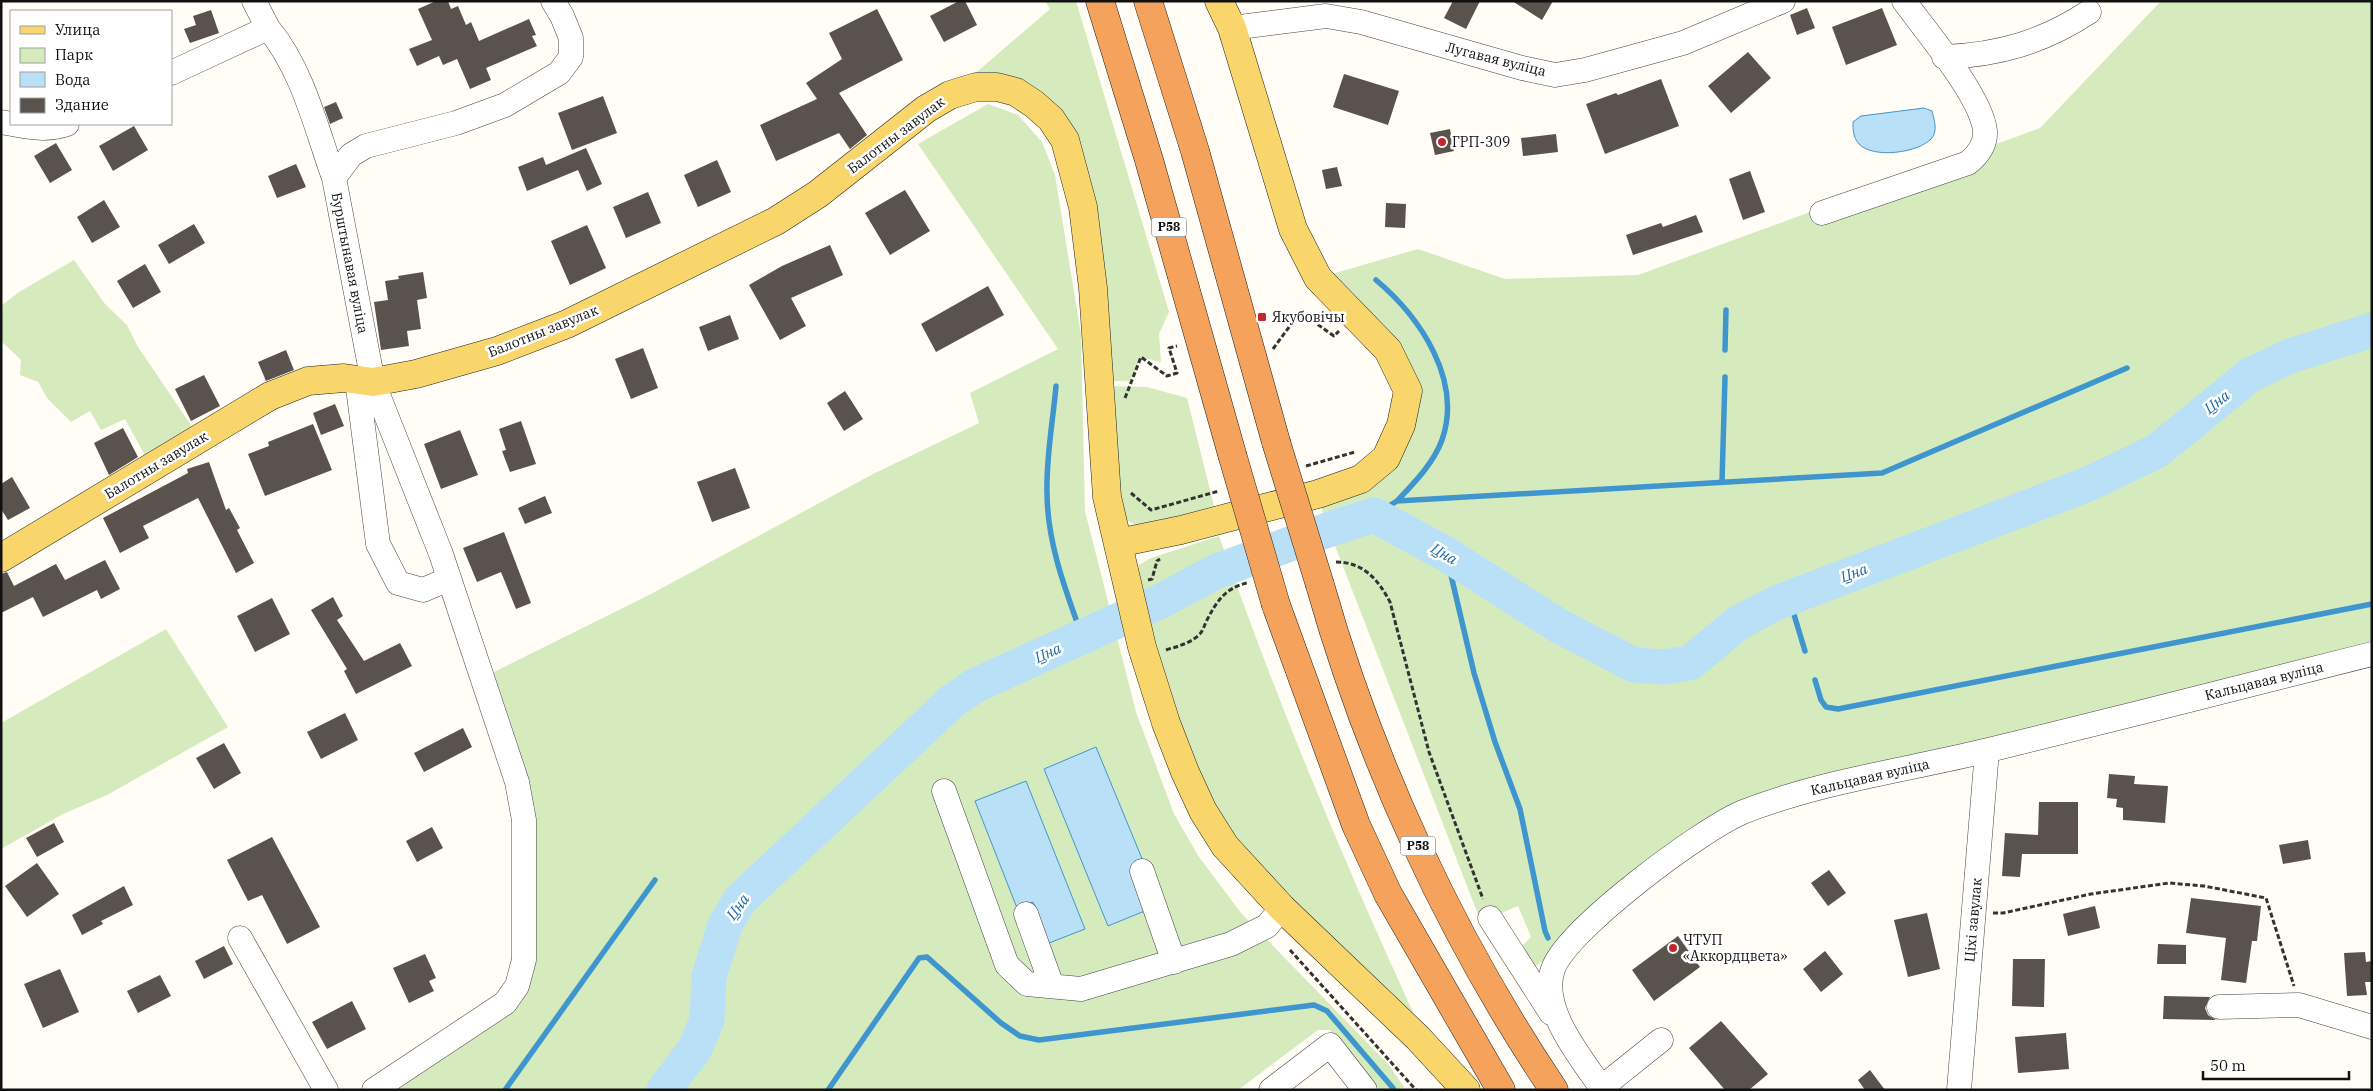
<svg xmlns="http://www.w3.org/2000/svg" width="2373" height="1091" font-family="'IBM Plex Serif',serif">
<rect width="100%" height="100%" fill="#fffdf5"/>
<path fill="#d5ebbd" d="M1045 1H1076L1169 312 1159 334 1161 362 1141 357 1130 381H1100L1083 207 1034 104 950 95 1050 9Z
M2161 1H2372V654L1740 813 1566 947 1533 967 1521 947 1531 937 1518 906 1481 922 1325 520 1318 494 1361 479 1408 391 1318 278 1418 249 1505 279 1638 275 2040 128Z
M988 104 1018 115 1042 142 1055 175 1081 335 1085 511 1136 712 1174 814 1199 857 1241 913 1388 1064 1404 1087 1398 1090H1380L1330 1030H1318L1238 1090H374L517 986 524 820 482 678 649 595 873 474 979 423 970 393 1058 349 918 144Z
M74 260 105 304 127 325 138 347 191 425 190 437 148 461 125 419 101 430 90 411 71 422 47 398 38 382 20 375 21 360 1 341V306L19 292Z
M1108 386 1147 387 1187 398 1214 506 1139 527 1125 519 1116 502Z
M1219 536C1277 701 1344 863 1417 1021L1250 858 1214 803 1192 756 1171 698 1136 571 1140 564 1151 558Z
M166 629 228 727 107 795 63 814 1 849V723Z"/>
<path fill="#b9e0f7" stroke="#3f96cf" d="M1924 108 1932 111C1934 120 1938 130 1932 138 1919 153 1873 159 1859 144 1853 137 1853 130 1853 122L1861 116Z
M1096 747 1143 861 1152 908 1108 926 1044 769Z
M1026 781 1085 929 1049 943 1033 902 1017 908 975 801Z"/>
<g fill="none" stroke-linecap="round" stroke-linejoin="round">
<path stroke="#3f96cf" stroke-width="5.5" d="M1376 280C1420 317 1463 380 1442 440 1433 464 1414 483 1397 501
M1725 350 1726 310
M1056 386C1053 421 1046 457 1047 492 1047 542 1065 589 1082 636
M1722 482 1725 377
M1374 515 1397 501 1882 473 2127 368
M1446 554 1474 673 1495 742 1520 809 1545 931 1548 938
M1789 598 1805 651
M1815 680 1821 700 1826 707 1838 709 2372 604
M505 1090 655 880
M828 1090 919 958 927 957 1001 1023 1020 1036 1039 1040 1314 1005 1327 1011 1393 1088"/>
<path stroke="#b9e0f7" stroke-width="35" d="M664 1090 695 1049 707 1020 709 977 725 925 740 900 930 722 951 702 976 685 1161 601 1215 572 1330 529 1374 515 1446 554 1559 626 1634 665 1663 667 1690 663 1738 623 1776 603 2086 485 2157 451 2250 375 2290 356 2372 330"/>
</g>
<path fill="#5a524d" d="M436 1H448L451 9 458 6 466 25 471 22 479 41 529 19 536 35 532 36 537 46 486 68 491 80 470 89 457 59 443 65 439 56 417 66 409 49 432 40 418 9Z
M959 1H965L977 25 944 42 930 16Z
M1453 1H1480L1466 29 1444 18Z
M1512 1H1553L1542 20Z
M1807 8 1815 28 1797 35 1790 15Z
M1882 8 1897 45 1846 65 1832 27Z
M877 9 903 60 839 93 867 135 850 149 839 133 776 161 760 125 817 99 806 83 842 59 829 33Z
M211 10 219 33 190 43 184 29 196 25 193 16Z
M1748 52 1771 78 1731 113 1708 86Z
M1344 74 1399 91 1388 125 1333 107Z
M1661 79 1679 126 1605 154 1586 104 1616 93 1618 95Z
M603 96 617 133 572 150 558 113Z
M336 102 343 118 330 124 324 107Z
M134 126 148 150 113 171 99 146Z
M1450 129 1454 151 1435 155 1430 133Z
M1556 134 1558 152 1523 156 1521 138Z
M56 143 72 170 50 183 34 156Z
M586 148 602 184 587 191 578 170 527 191 518 167 543 157 546 165Z
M717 160 731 192 698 207 684 175Z
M296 164 306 187 277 198 268 176Z
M1337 167 1342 186 1326 189 1322 170Z
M1750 171 1765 212 1743 220 1729 179Z
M905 190 930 231 890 255 865 213Z
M648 192 661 223 626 238 613 207Z
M104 200 120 227 92 243 77 217Z
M1386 203 1406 204 1405 228 1385 227Z
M1696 215 1703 232 1633 255 1626 235 1661 223 1663 227Z
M194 224 205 243 169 264 158 245Z
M587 225 606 268 570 285 551 241Z
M830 245 843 275 791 298 806 326 780 340 749 285 782 266Z
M145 264 161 292 133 308 117 281Z
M423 272 427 298 417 300 421 329 407 331 409 346 381 350 374 302 388 300 385 281 399 279 398 276Z
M988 286 1004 315 936 352 921 324Z
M730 315 739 339 708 351 699 327Z
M643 348 658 388 631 399 615 359Z
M286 350 294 370 266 381 258 362Z
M204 375 220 406 191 421 175 389Z
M845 391 863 419 844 431 827 403Z
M335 404 344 426 321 435 313 413Z
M521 421 536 464 510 472 502 451 506 450 499 429Z
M313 424 332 470 265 496 248 454 269 446 268 442Z
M123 428 138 457 109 475 94 443Z
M460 430 478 475 441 489 424 444Z
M209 462 226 510 229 508 240 528 237 530 254 563 236 573 198 498 143 526 149 538 120 553 103 518 188 473 187 469Z
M735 468 750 508 712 522 697 482Z
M12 477 30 508 8 520 1 509V484Z
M545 496 552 513 525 524 518 508Z
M504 532 531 603 516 609 501 572 477 582 463 548Z
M105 560 120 589 101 599 97 590 43 617 33 597 1 613V574L7 572 14 586 56 564 65 580Z
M333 597 343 616 337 620 364 661 400 643 412 666 356 694 344 671 347 669 311 610Z
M272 598 290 634 255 652 237 616Z
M345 713 358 740 321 759 307 732Z
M463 728 472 747 424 772 414 753Z
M224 743 241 773 214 789 196 758Z
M2109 774 2135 776 2134 784 2168 786 2165 823 2123 820V808L2116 807 2117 799 2107 798Z
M2039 802H2078V854H2022L2020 877 2002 876 2005 833 2038 835Z
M54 823 64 842 37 857 26 838Z
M432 827 443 848 417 862 406 841Z
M272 837 320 927 287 944 262 895 248 901 227 860Z
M2308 840 2311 859 2283 864 2279 845Z
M37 863 59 894 27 917 5 886Z
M1829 870 1846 893 1828 906 1811 883Z
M124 886 133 905 101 921 103 924 82 935 72 915Z
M2191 898 2261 906 2257 941H2252L2246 983 2221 980 2226 938 2186 933Z
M2095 906 2100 928 2068 936 2063 914Z
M1927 913 1940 969 1908 977 1894 920Z
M1678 936 1700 967 1654 1001 1632 970Z
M2158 944 2186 945V964H2157Z
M224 946 233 964 204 979 195 961Z
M1825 951 1843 974 1821 992 1803 969Z
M2365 952 2366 962 2372 961V982H2365L2367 995 2347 996 2344 953Z
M425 954 436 978 429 981 434 991 409 1003 393 968Z
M2013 959H2045L2044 1007 2012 1006Z
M60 969 79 1012 43 1028 24 984Z
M160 975 171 996 138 1013 127 991Z
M2164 996 2210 997 2205 1008 2208 1015 2216 1020 2163 1019Z
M352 1001 366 1029 327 1049 312 1022Z
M1721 1021 1768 1074 1749 1090H1725L1689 1048Z
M2066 1033 2069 1069 2018 1073 2015 1037Z
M1870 1070 1885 1090H1865L1858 1080Z"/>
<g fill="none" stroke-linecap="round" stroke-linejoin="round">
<defs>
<path id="minor" d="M254 1 268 28
M1232 28 1326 16 1361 22 1522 68 1555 75 1585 70 1683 43 1783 1
M1944 57C1999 55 2043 42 2089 12
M171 73 268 28C303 70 316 128 334 178
M1 122C24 126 45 132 67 124
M1822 213 1968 163C1978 155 1986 145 1985 131 1982 97 1925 30 1904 1
M357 380 378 544 398 583 423 590 449 579
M944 791 1007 965 1027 984 1081 989 1231 944 1267 926 1282 908
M1142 871 1174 962
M1026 914 1052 986
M1490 918 1551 1013
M240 938 326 1090
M2219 1007 2299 1005 2372 1027
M1601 1088 1661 1040
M374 1090 505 1003 517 986 524 960V820L517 782 441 554 373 382 334 178 351 155 366 146 456 123 505 105 559 73 571 57V38L562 16 553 1
M1271 1090 1330 1045 1365 1090
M1603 1090C1582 1059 1539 1009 1553 969 1567 929 1702 829 1743 812 1822 781 1907 770 1989 750 2117 719 2244 686 2372 654
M1959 1090 1987 751"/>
<path id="major" d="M1118 543 1181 530 1318 494 1361 479 1386 458 1401 425 1408 391 1388 350 1318 278 1293 229 1232 28 1219 1
M1 558 270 396 308 381 344 378 373 382 416 374 497 351 567 324 776 221 818 194 926 109 950 95 976 87H997L1016 92 1034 104 1051 119 1065 140 1083 207 1093 288 1107 497 1142 647 1166 723 1185 772 1203 811 1225 846 1282 908 1418 1038 1466 1090"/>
<path id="highway" d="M1100 1 1149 160 1232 454
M1148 1 1195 151 1276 442
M1320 585C1370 762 1451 937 1554 1090
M1276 605 1356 825 1388 894 1501 1090"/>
</defs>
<use href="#minor" stroke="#444" stroke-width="25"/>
<use href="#major" stroke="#222" stroke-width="29"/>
<use href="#highway" stroke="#222" stroke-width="29"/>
<path stroke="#333" stroke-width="3" stroke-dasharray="5 2.5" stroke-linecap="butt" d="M1273 349 1300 312 1334 336 1339 331
M1125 398 1141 357 1167 376 1177 373 1169 348 1177 346
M1306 466 1355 452
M1131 493 1151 510 1219 491
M1336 562C1363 562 1378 579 1390 602L1429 752 1483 899
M1148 580 1152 579 1157 561 1160 559
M1166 650C1178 646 1189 644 1199 635 1202 632 1204 627 1206 622 1216 602 1225 588 1247 583
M1993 913H2003L2091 894 2169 883 2204 886 2266 898 2294 986
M1290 950 1416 1090"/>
<use href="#minor" stroke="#fff" stroke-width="24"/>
<use href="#major" stroke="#f9d66b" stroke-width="28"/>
<use href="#highway" stroke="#f5a25d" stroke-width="28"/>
<defs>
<path id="highway-bridge" d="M1276 442 1320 585
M1232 454 1276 605"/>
</defs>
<use href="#highway-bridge" stroke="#222" stroke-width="29" stroke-linecap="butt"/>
<use href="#highway-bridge" stroke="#f5a25d" stroke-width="28"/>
</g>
<g fill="#c4262e" stroke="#fff" stroke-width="2">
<circle cx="1442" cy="142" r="5"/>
<rect x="1257" y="312" width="10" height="10" rx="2.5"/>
<circle cx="1673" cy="948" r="5"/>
</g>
<g text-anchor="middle" stroke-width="5" stroke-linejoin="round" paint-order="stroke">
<g fill="#fff" stroke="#585858" stroke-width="1">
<rect x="1151.5" y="217.5" width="35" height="19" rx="4"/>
<rect x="1400.5" y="836.5" width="35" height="19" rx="4"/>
</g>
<g font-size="12" font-weight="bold" fill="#111">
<text x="1169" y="231">Р58</text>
<text x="1418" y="850">Р58</text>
</g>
<g font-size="14" fill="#111" stroke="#fff">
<text transform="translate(1496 59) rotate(14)" y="5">Лугавая вуліца</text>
<text transform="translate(896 135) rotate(-37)" y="5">Балотны завулак</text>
<text transform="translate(350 263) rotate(79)" y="5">Бурштынавая вуліца</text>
<text transform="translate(543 331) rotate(-22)" y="5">Балотны завулак</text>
<text transform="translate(156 465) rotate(-31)" y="5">Балотны завулак</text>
<text transform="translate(2264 681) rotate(-14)" y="5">Кальцавая вуліца</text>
<text transform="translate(1870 777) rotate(-13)" y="5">Кальцавая вуліца</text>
<text transform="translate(1973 920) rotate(-85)" y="5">Ціхі завулак</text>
</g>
<g font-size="14" fill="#111" stroke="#fff" text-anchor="start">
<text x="1452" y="147">ГРП-309</text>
<text x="1272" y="322">Якубовічы</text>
<text x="1683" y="945">ЧТУП<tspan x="1683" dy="16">«Аккордцвета»</tspan></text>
</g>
<g font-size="15" font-style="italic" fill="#1768a6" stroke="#fff">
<text transform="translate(2217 402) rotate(-39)" y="5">Цна</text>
<text transform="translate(1444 554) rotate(30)" y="5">Цна</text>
<text transform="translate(1854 573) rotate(-21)" y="5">Цна</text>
<text transform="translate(1048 653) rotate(-25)" y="5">Цна</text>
<text transform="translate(738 907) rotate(-54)" y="5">Цна</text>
</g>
</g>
<rect width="2373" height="1091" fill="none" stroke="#111111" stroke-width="5"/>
<rect x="10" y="10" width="162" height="115" fill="#ffffff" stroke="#a0a0a0"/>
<rect x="20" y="26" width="25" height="8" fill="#f9d66b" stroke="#a0a0a0"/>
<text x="55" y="35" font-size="15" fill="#111111">Улица</text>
<rect x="20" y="48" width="25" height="15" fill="#d5ebbd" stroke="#a0a0a0"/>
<text x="55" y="60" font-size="15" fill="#111111">Парк</text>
<rect x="20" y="72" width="25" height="15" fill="#b9e0f7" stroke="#a0a0a0"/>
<text x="55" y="85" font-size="15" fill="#111111">Вода</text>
<rect x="20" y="98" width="25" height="15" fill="#5a524d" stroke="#a0a0a0"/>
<text x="55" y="110" font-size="15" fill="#111111">Здание</text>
<path d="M2203 1071v8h146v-8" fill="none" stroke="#111111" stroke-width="2.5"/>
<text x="2210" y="1071" font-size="15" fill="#111111" stroke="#ffffff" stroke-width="4" paint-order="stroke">50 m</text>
</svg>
